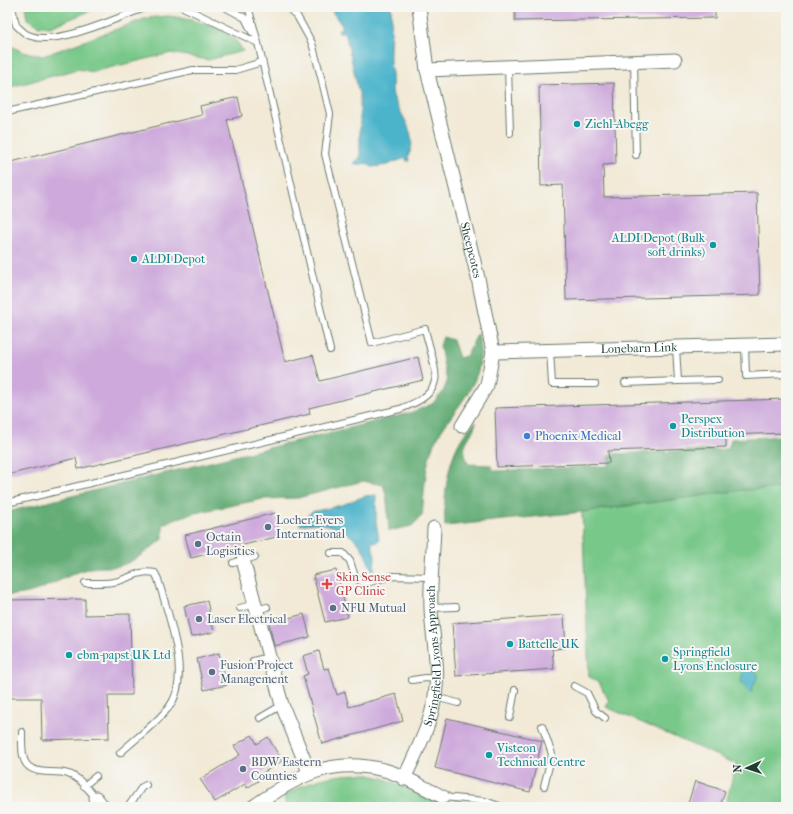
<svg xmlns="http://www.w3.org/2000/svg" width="793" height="814" font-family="'IM FELL French Canon',serif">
<rect width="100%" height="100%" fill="#f6f6f2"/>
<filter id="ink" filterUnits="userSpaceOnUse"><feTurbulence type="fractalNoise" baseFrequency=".025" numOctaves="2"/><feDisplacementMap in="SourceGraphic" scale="8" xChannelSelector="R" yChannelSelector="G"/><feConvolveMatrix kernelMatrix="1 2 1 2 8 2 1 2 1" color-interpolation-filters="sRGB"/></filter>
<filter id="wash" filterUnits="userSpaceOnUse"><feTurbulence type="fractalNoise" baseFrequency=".012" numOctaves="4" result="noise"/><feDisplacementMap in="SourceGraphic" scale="16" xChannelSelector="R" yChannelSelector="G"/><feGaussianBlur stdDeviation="0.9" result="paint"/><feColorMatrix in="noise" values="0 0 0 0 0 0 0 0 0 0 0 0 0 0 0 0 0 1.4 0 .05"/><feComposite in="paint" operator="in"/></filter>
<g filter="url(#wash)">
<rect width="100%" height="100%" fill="#f2ead7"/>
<path fill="#78c889" stroke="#4c825e" d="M25 7H100L50 27 39 26 27 19Z
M168 16C191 19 232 27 243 51L208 60 171 53 92 72 79 69 7 88V44L23 52 43 56 147 18Z
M784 488 786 494V807H725L736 764 606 707 609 701 600 684 589 676 582 512 743 490Z
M365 774 383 778 449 807H286L284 796C311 779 333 774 365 774Z"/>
<path fill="#62ac75" stroke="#407454" d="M478 333C479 341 481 350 480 358 479 390 446 417 433 446 425 464 424 496 422 516L412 526 389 531C387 514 389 500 383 485L363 481 298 498 263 499 195 513 174 519 163 525V539C150 548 135 562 119 566 110 568 100 566 91 568 62 575 39 597 7 595V512L410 413 432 404 443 392 447 382 440 346 443 337 453 340 459 358 466 356Z
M476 422C470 443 459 440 468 464L491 465 494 471 609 466 610 454 728 449 731 439 786 436V494L784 488 743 490 582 512 445 526C443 493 448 444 476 422Z
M458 801 479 807H449L451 802Z"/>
<path fill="#4cb4cb" stroke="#367880" d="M329 7H391C393 26 389 44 390 63 390 67 392 71 392 75 393 82 391 90 393 96 400 115 420 136 408 156L409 161H407L405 158 387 165 372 167 366 163 356 165 354 163 360 158V98L345 32H339L338 30 343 27Z
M376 495V522L379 540 376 543 371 541 375 556 374 571H372C369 564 366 555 362 548 350 529 322 519 301 525L299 524 311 512 342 505 365 496Z
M742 663 759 675 753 686 752 692 750 693 741 681 743 671Z"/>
<g id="blocks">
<path fill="#ceaadc" d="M515 7H715V18L515 21Z
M614 83 616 164 603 165 604 197 757 193 760 295 566 300 563 185 541 186 539 85Z
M238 97 242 116 227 120 285 362 313 355 320 381 418 357 423 380 309 408 310 414 78 469 76 458 7 475V163L202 115 200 106Z
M786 399V433L726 435V447L608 451 609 463 497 467 495 408Z
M275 513 280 536 191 558 185 535Z
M336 570 348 617 325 622 313 575Z
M85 599V615L130 614 132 695H108L109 738 42 740 41 698H7V600Z
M207 601 214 632 191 637 184 606Z
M304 614 310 637 274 646 269 623Z
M564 615 566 648 552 649 554 669 456 676 452 623Z
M319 651 324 669 329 668 337 695 345 692 349 707 396 694 403 721 322 744 303 676 308 674 303 656Z
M219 653 227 685 204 690 197 659Z
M447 718 542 741 530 792 435 768Z
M252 735 257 744 268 737 282 761 256 777 258 781 247 788 245 784 215 802 200 779 240 755 234 746Z
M695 781 725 791 720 807H687Z"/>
</g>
</g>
<g filter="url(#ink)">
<use href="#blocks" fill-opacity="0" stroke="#697a6d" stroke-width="1"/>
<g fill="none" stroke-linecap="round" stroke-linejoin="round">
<defs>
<path id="lane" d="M12 7 16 25C20 29 25 35 31 36 58 46 119 17 147 7
M183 7 258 43
M225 7 245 18 252 32
M244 7 249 10 258 43 330 350
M634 61 636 155
M508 67 510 133
M7 112 193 70H235L262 62
M745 345 746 376 786 374
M550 350 552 384H595
M678 381 718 380
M625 383 678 381 676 347
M7 503 400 409C413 404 432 397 435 381 438 371 427 340 425 329L372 343 325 154 330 114 321 77 312 43 297 16 287 7
M331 553H343L350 561 355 577 360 581 366 583 392 576 431 577
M233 563 255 557
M85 583C96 583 108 584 118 581 132 577 140 570 155 573L158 579C167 612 193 677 169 707 156 724 136 738 120 753
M240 608 255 604
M431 608 456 607
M256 610 267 607
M253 661 269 657
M412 680 426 678 437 679
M574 686 587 693 596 711 605 718
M435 697 458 703
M510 717 515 690
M260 718 282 705
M542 726 552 754 544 786
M22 732C22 757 20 772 50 772 55 772 63 772 68 774 80 777 88 790 96 798
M84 786 96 776
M443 797 485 801 502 807
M128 807 142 787 146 785"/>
<g id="street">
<path id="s1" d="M419 7 427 70 478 278 493 352 487 385 462 426"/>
<path d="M427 70 675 60"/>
<path id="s2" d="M493 352 786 344"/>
<path d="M243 560 282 705 309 772"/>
<path id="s3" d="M404 779C416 752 431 725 435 696 440 665 432 638 431 608 430 581 433 555 434 528"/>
<path d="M96 798 103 807"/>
<path d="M253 807C296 777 329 756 384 770 401 774 426 789 443 797"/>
</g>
</defs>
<use href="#lane" stroke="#697a6d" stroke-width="8"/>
<use href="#street" stroke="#697a6d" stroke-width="15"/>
<use href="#lane" stroke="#fff" stroke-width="6"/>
<use href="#street" stroke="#fff" stroke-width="13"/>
</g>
</g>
<g fill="#0f9aa8" stroke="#f6f6f2" stroke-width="1.5">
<circle cx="577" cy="124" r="4"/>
<circle cx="713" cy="245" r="4"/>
<circle cx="134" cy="259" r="4"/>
<circle cx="673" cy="426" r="4"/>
<circle cx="510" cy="644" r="4"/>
<circle cx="69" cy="655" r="4"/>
<circle cx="665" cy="659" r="4"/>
<circle cx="489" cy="755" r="4"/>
</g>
<circle fill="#3f7fe0" stroke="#f6f6f2" stroke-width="1.5" cx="527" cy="436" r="4"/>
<g fill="#5c6f8a" stroke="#f6f6f2" stroke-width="1.5">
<circle cx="268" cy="527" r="4"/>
<circle cx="198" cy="544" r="4"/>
<circle cx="333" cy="608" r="4"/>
<circle cx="199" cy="619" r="4"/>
<circle cx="212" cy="672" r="4"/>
<circle cx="243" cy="769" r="4"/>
</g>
<path fill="#e0444e" stroke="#f6f6f2" stroke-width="1.5" d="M325 578h4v4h4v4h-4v4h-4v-4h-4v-4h4z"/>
<g text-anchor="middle" stroke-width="4" stroke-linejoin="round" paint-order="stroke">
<g font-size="12" fill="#0d838f" stroke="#f6f6f2" text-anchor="start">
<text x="585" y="128">Ziehl-Abegg</text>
<text x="705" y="242" text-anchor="end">ALDI Depot (Bulk<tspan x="705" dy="14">soft drinks)</tspan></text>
<text x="142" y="263">ALDI Depot</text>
<text x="681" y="423">Perspex<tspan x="681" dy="14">Distribution</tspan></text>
<text x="518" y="648">Battelle UK</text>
<text x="673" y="656">Springfield<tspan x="673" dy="14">Lyons Enclosure</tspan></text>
<text x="77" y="659">ebm-papst UK Ltd</text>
<text x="497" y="752">Visteon<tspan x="497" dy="14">Technical Centre</tspan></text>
</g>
<g font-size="12" fill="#1f3d34" stroke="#f6f6f2">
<text dy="4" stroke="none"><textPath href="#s1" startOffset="249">Sheepcotes</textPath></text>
<text dy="4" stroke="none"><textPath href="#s2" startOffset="146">Lonebarn Link</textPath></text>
<text dy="4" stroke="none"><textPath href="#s3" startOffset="129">Springfield Lyons Approach</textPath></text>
</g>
<g font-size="12" fill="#366cbe" stroke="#f6f6f2" text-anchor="start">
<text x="535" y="440">Phoenix Medical</text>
</g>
<g font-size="12" fill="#4e5e75" stroke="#f6f6f2" text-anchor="start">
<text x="276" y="524">Locher Evers<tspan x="276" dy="14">International</tspan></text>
<text x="206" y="541">Octain<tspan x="206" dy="14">Logisitics</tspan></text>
<text x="341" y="612">NFU Mutual</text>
<text x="207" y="623">Laser Electrical</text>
<text x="220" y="669">Fusion Project<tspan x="220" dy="14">Management</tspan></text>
<text x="251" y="766">BDW Eastern<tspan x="251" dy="14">Counties</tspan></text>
</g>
<g font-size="12" fill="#be3a42" stroke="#f6f6f2" text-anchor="start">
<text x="336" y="581">Skin Sense<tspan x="336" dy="14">GP Clinic</tspan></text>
</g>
</g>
<rect width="793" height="814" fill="none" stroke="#f6f6f2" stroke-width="24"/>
<g transform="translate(747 768) rotate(267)" stroke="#f6f6f2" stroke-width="3" paint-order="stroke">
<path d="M0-3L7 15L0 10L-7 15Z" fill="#1f3d34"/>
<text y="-6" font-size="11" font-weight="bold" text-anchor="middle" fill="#1f3d34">N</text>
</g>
</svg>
